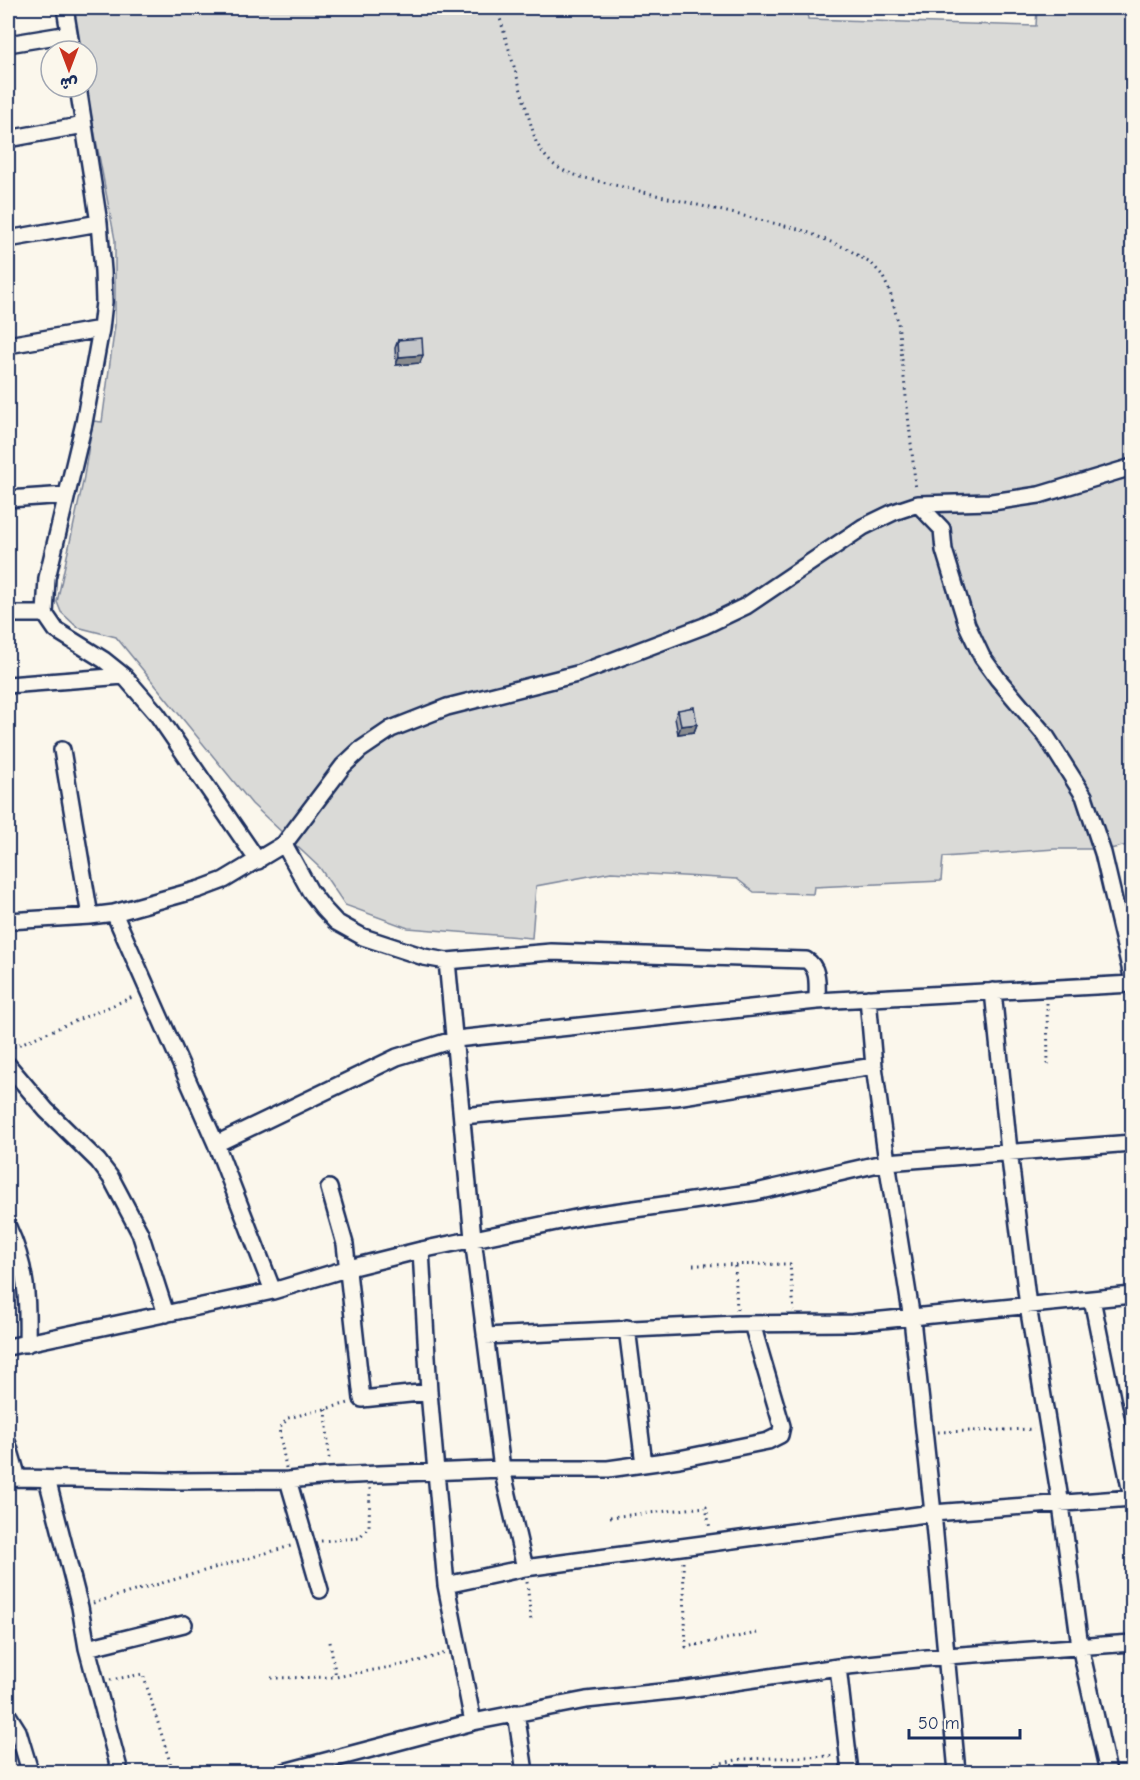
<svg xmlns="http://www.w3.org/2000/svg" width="1140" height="1780" font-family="'Comic Neue','Playpen Sans Arabic',sans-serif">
<rect width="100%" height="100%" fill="#fbf7ec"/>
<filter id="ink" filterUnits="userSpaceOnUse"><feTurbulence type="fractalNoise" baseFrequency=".0167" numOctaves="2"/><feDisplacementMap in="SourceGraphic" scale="12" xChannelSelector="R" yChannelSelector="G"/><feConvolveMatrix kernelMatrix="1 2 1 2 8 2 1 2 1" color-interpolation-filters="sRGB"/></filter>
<g filter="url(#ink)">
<path fill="#dadad7" stroke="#7a849a" stroke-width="1.5" d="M73 8H807L808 19 1036 26 1037 8H1132V844L1110 849H1055L943 857 941 881 814 887 813 894 754 892 737 879 611 872 536 886 532 938 408 928 345 905 320 868 252 804 116 637 77 627 61 612 57 602 83 482 93 421 102 422 115 325V240L86 87 87 51H80Z"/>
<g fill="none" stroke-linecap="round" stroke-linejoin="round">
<defs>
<path id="minor" d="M65 8 72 51
M8 44 69 34
M78 87 99 223 103 271 104 302 101 329 84 423 47 578 45 614 56 630 104 660 124 676 157 714 258 861
M8 139 84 125
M8 239 99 223
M8 345 101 329
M8 499 67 495
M918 504 942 529 944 550 967 625 982 657 998 679 1046 736 1084 796 1103 853 1132 976
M8 614H45
M8 685 124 676
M62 750 90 916
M284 844 310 891 323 908 336 922 363 937 424 957 447 961 551 952 806 960C820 968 817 986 817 1001
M114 913 216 1144 273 1291
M8 921 90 916 114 913 200 889 224 880 284 844 343 766 360 750 391 729 447 707 577 674 704 626 746 606 863 527 894 512 918 504 992 502 1039 495 1132 467
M447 961 473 1238 502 1469 525 1568
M993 991 1009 1151 1028 1306 1061 1505 1080 1646 1108 1772
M868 998 874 1066 887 1162 912 1319 933 1513 957 1772
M8 1065 46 1110 98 1161 111 1178 140 1233 166 1314
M462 1116 676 1097 874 1066
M216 1144 397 1057 456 1039 817 1001 1132 984
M329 1188 345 1244 362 1399 429 1392
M8 1227C27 1268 28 1299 27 1344
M421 1250 429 1392 446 1585 473 1722
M1092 1299 1132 1498
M627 1328 644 1464
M485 1336 737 1324 852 1323 1132 1295
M8 1347 273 1291 349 1268 421 1250 585 1216 756 1192 887 1162 1132 1143
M8 1444 18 1478
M8 1479 18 1478 174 1481 288 1480 330 1476 502 1469H608L679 1459 768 1441 780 1435 782 1426 752 1324
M47 1479 80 1607 87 1648 120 1772
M288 1480 320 1590
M446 1585 525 1568 933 1513 1132 1498
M87 1648 184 1624
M838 1667 850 1772
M516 1713 525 1772
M8 1715 18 1731 30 1771
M284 1772 473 1722 586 1700 680 1690 838 1667 947 1656 1132 1643"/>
</defs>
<use href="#minor" stroke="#1b2f5e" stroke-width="20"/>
<path stroke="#1b2f5e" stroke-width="3" stroke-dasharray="1.5 4.5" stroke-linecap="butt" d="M497 8 536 142C549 164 556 169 581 177L802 230 848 249 873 265 882 275 890 292 898 322 916 490
M1047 1003 1048 1065
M8 1049 135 996
M693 1265 790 1264 794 1311
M735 1266 737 1310
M326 1409 329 1461
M938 1432 1034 1429
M286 1468 279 1429 288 1418 349 1403
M610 1517 706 1507 710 1529
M321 1541 359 1538 369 1526 370 1487
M683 1562 686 1647 757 1633
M527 1582 531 1621
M93 1603 294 1545
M330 1642 336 1677
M271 1678 336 1677 412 1663 446 1653
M110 1680 143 1674 173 1772
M675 1772 742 1759 834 1756"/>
<use href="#minor" stroke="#fbf7ec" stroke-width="15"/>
</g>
<path fill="#a8a9ad" stroke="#1b2f5e" stroke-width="1.5" d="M398 340 420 363 396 365 395 348Z
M678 710 697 724 694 732 678 734 675 718Z"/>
<path fill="#888a8d" stroke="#1b2f5e" stroke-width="1.5" d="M423 355 420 363 396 365 399 357Z
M697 724 694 732 678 734 681 726Z"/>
<path fill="#c3c5c9" stroke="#1b2f5e" stroke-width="1.5" d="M422 338 423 355 399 357 398 340Z
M694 707 697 724 681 726 678 710Z"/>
</g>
<rect width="1140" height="1780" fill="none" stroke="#fbf7ec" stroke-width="30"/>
<rect x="15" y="15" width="1110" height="1750" fill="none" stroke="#1b2f5e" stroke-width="2" filter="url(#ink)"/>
<g transform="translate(69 69) rotate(180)"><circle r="28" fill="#fbf7ec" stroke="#a1a7b3" stroke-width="1.5"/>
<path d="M0-4.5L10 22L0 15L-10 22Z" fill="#c8321e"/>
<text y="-9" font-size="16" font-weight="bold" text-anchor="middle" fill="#1b2f5e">ش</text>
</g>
<path d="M909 1729v9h111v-9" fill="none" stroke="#1b2f5e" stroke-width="3"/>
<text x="918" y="1729" font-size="18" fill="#1b2f5e" stroke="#fbf7ec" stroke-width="4.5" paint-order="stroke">50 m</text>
</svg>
